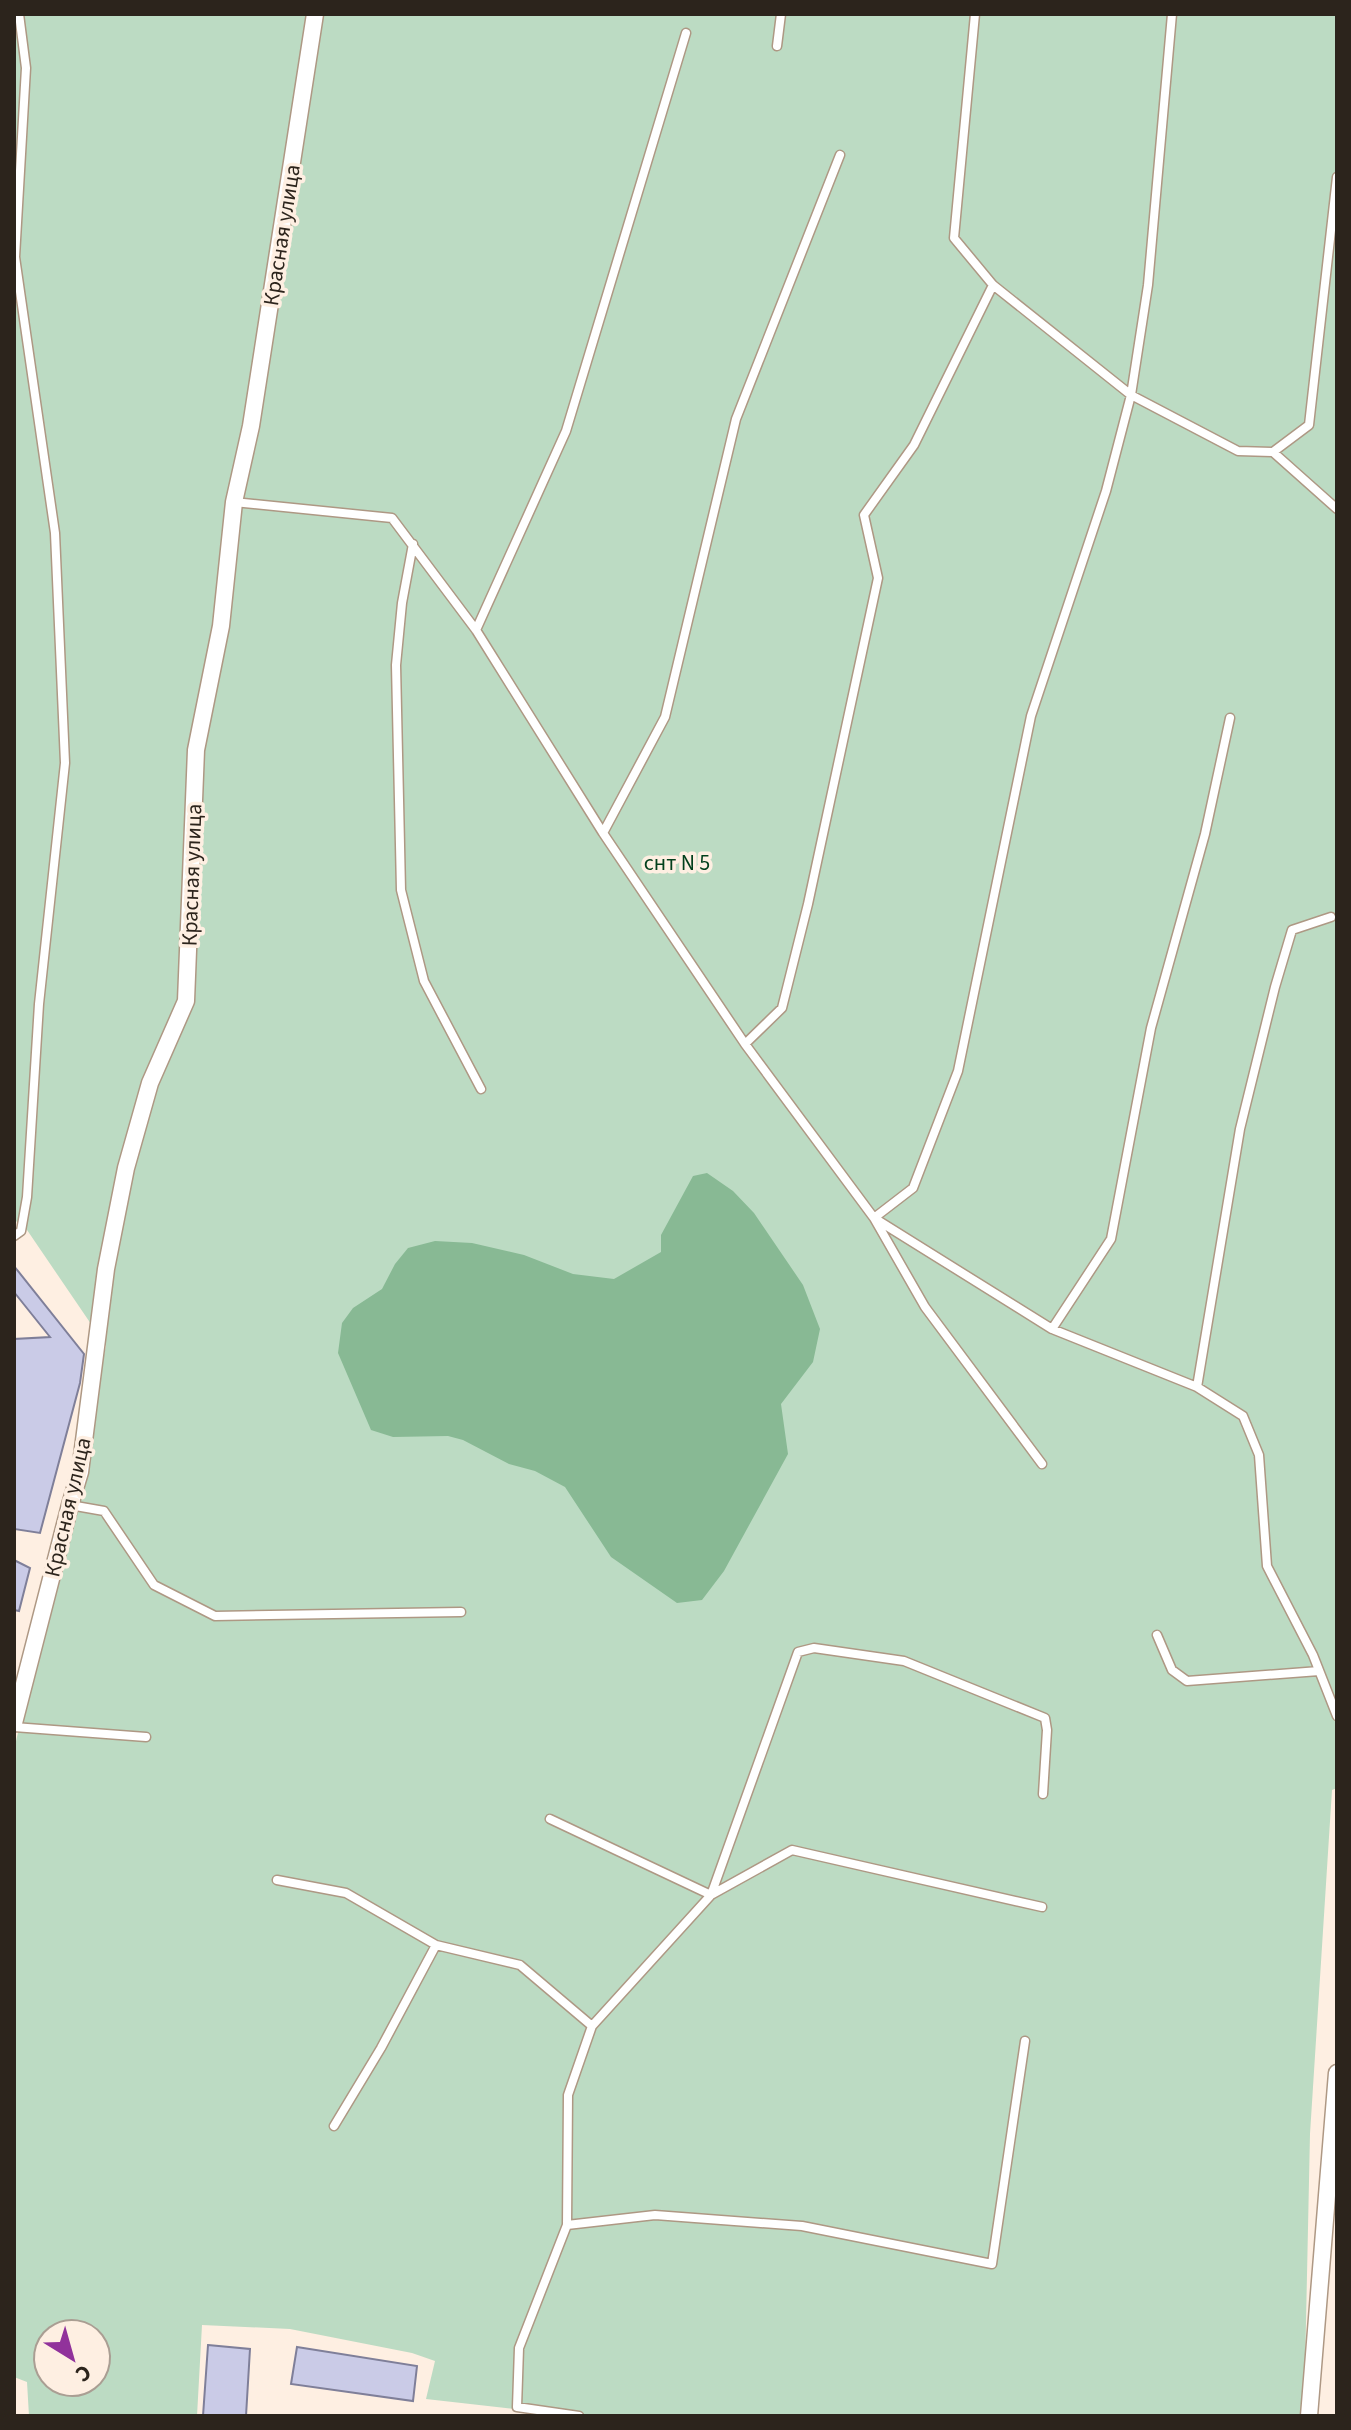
<svg xmlns="http://www.w3.org/2000/svg" width="1351" height="2430" font-family="'Source Sans 3',sans-serif">
<rect width="100%" height="100%" fill="#feefe2"/>
<path fill="#bcdbc3" fill-rule="evenodd" d="M14 14H1337V1788L1332 1790 1310 2134 1304 2416H578L426 2399 435 2361 412 2353 290 2329 202 2325 197 2416H29L27 2382 14 2377V1750L106 1346 25 1227 14 1220ZM48 2334H96V2382H48Z"/>
<path fill="#88b994" d="M707 1173 733 1191 754 1213 803 1285 820 1329 813 1362 781 1404 788 1454 724 1571 702 1600 677 1603 611 1557 565 1487 535 1471 509 1464 463 1440 448 1436 393 1437 371 1430 338 1353 342 1323 353 1308 382 1289 395 1264 408 1248 435 1241 472 1243 524 1255 573 1274 614 1279 661 1252V1235L693 1176Z"/>
<path fill="#cacbe7" stroke="#7f7f99" stroke-width="2" d="M14 1266 84 1354 80 1383 40 1533 14 1529V1339L50 1337 14 1292Z
M14 1560 30 1568 19 1611 14 1610Z
M208 2345 250 2349 246 2416H203Z
M297 2347 417 2366 413 2401 291 2384Z"/>
<g fill="none" stroke-linecap="round" stroke-linejoin="round">
<defs>
<path id="service" d="M975 14 954 238 993 285 1131 395 1238 451 1273 452 1309 425 1337 177
M777 46 781 14
M1273 452 1337 509
M234 502 392 518 476 630 603 833 745 1044 874 1218 1052 1329 1197 1387 1243 1416 1259 1455 1267 1566 1313 1655 1337 1716
M413 544 402 603 396 665 401 890 424 981 481 1089
M476 630 566 431 686 33
M603 833 665 717 736 419 840 155
M745 1044 782 1008 808 904 878 578 864 515 914 445 993 285
M14 1236 21 1231 27 1197 39 1004 65 763 55 533 15 257 26 68 19 14
M1052 1329 1111 1239 1151 1028 1205 834 1230 718
M1197 1387 1240 1129 1275 987 1292 930 1331 917
M1042 1464 925 1307 874 1218 913 1188 958 1071 1031 716 1106 491 1131 395 1148 285 1172 14
M70 1505 104 1511 154 1585 215 1616 461 1612
M1157 1635 1172 1670 1187 1681 1319 1671
M14 1727 146 1737
M550 1819 711 1895 798 1652 814 1648 904 1661 1045 1718 1047 1730 1043 1794
M277 1880 346 1893 436 1945 520 1965 592 2026
M334 2126 381 2048 436 1945
M567 2225 655 2215 802 2226 992 2264 1025 2041
M579 2416 517 2407 519 2348 567 2225 568 2095 592 2026 711 1895 792 1850 1042 1907"/>
<path id="minor" d="M14 1723 70 1505 80 1472 106 1269 126 1168 150 1083 186 1001 196 750 221 626 234 502 251 426 315 14
M1309 2416 1337 2073"/>
</defs>
<use href="#service" stroke="#ae9884" stroke-width="11"/>
<use href="#minor" stroke="#ae9884" stroke-width="19"/>
<use href="#service" stroke="#fff" stroke-width="8"/>
<use href="#minor" stroke="#fff" stroke-width="16"/>
</g>
<g text-anchor="middle" stroke-width="7" stroke-linejoin="round" paint-order="stroke">
<g font-size="22" fill="#2c241c" stroke="#feefe2">
<text transform="translate(281 235) rotate(-81)" y="8">Красная улица</text>
<text transform="translate(191 875) rotate(-88)" y="8">Красная улица</text>
<text transform="translate(67 1507) rotate(-77)" y="8">Красная улица</text>
</g>
<g font-size="22" fill="#023f1c" stroke="#feefe2">
<text x="677" y="870">снт N 5</text>
</g>
</g>
<rect width="1351" height="2430" fill="none" stroke="#2c241c" stroke-width="32"/>
<g transform="translate(72 2358) rotate(143)"><circle r="38" fill="#feefe2" stroke="#aa9e93" stroke-width="2"/>
<path d="M0-6L14 30L0 20L-14 30Z" fill="#91329b"/>
<text y="-12" font-size="22" font-weight="bold" text-anchor="middle" fill="#2c241c">С</text>
</g>
</svg>
